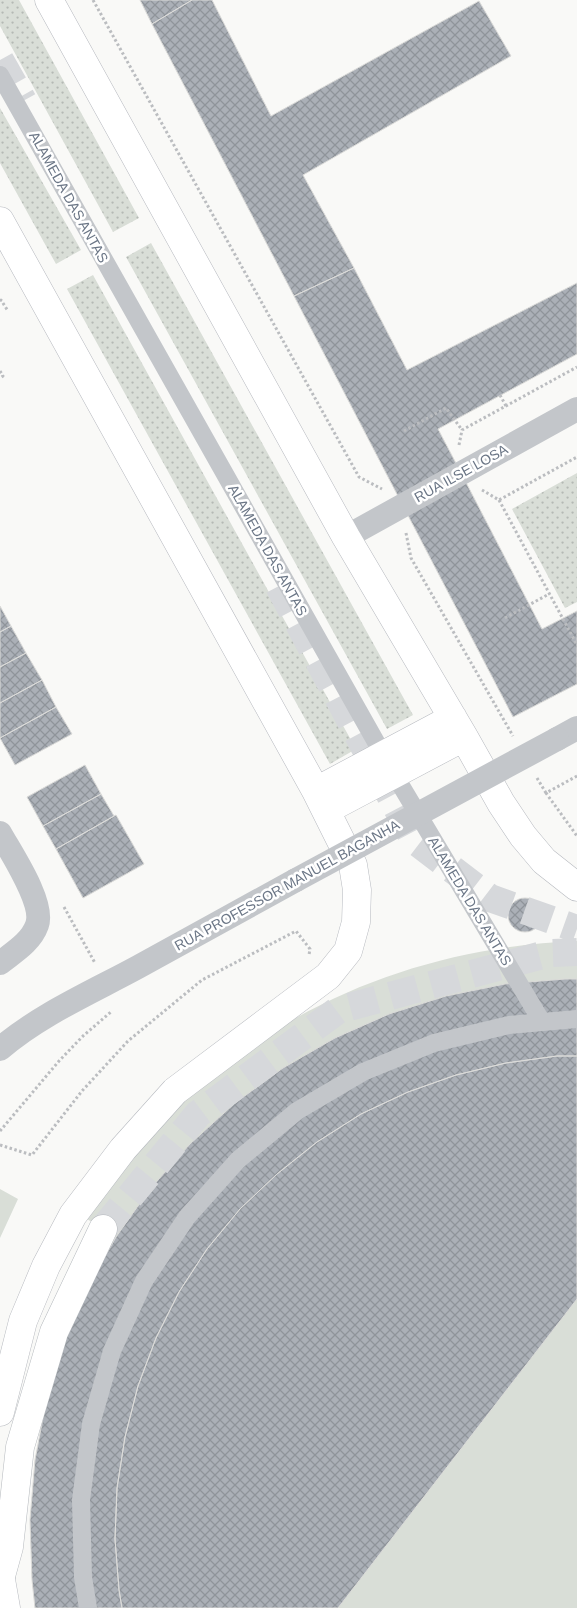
<svg xmlns="http://www.w3.org/2000/svg" width="577" height="1608" font-family="Helvetica,sans-serif">
<defs>
<pattern id="garden-dots" width="8" height="8" patternUnits="userSpaceOnUse" patternTransform="scale(1.25)"><rect width="8" height="8" fill="#d9ded7"/><path d="M2 2h.1M6 6h.1" fill="none" stroke="#b4b9b4" stroke-width="1.8" stroke-linecap="round"/></pattern>
<pattern id="building-cross-hatch" width="8" height="8" patternUnits="userSpaceOnUse" patternTransform="scale(1.25)"><rect width="8" height="8" fill="#abb0b7"/><path d="M0 0l8 8M0 8l8-8" fill="none" stroke="#8f949a"/></pattern>
</defs>
<rect width="100%" height="100%" fill="#f9f9f7"/>
<path fill="#d9ded7" d="M577 941V1608H35L32 1580 30 1520 35 1460 46 1402 87 1289 116 1237 87 1219C110 1185 133 1152 161 1123 271 1007 419 947 577 941Z
M0 1189 18 1199 0 1238Z"/>
<path fill="url(#garden-dots)" d="M0 0H19L139 218 113 232 0 26Z
M0 108 81 250 56 264 0 163Z
M151 243 413 715 387 729 126 257Z
M93 275 356 749 330 764 67 289Z
M577 473V602L565 608 512 509Z"/>
<path fill="url(#building-cross-hatch)" stroke="#dbdbd9" d="M140 0H192L152 24Z
M192 0H212L271 116 479 1 511 56 303 175 354 268 294 296 152 24Z
M354 268 407 370 577 283V354L438 429 459 469 400 500 294 296Z
M459 469 542 629 577 611V684L513 717 400 500Z
M0 606 11 626 0 632Z
M11 626 26 653 0 667V632Z
M26 653 42 680 0 703V667Z
M42 680 56 707 0 738V703Z
M56 707 72 734 15 765 0 738Z
M85 765 101 794 43 826 27 797Z
M101 794 114 816 56 849 43 826Z
M116 815 144 864 83 898 56 849Z
M508 915a17 17 0 1 1 34 0a17 17 0 1 1-34 0Z
M565 979H577V1056H557L506 1063 456 1075 408 1092 361 1114 317 1142 277 1174 240 1209 207 1249 179 1292 156 1338 138 1386 125 1437 117 1488 115 1539 119 1590 122 1608H35L32 1580 30 1520 35 1460 46 1402 63 1344 87 1289 116 1237 150 1189 190 1144 235 1103 283 1068 335 1038 389 1014 446 996 505 984Z
M557 1056H577V1299L338 1608H122L119 1590 115 1539 117 1488 125 1437 138 1386 156 1338 179 1292 207 1249 240 1209 277 1174 317 1142 361 1114 408 1092 456 1075 506 1063Z"/>
<g fill="none" stroke-linecap="round" stroke-linejoin="round">
<path stroke="#d6d8db" stroke-width="28" stroke-dasharray="28 14" stroke-linecap="butt" d="M0 60 23 101
M279 586 414 840 490 898 577 929
M103 1229 198 1114 338 1010 550 953 577 952"/>
<defs>
<path id="secondary" d="M49 0 346 537 464 737 501 803 523 836 544 861 577 887
M0 221 316 791 353 865 357 890 356 922 348 951 328 976 175 1091 123 1149 73 1215 46 1266 23 1321 0 1412
M316 791 453 718
M326 810 464 737
M0 1574 6 1608"/>
<path id="primary" d="M1 1576 9 1547 20 1447 54 1332 103 1229"/>
</defs>
<use href="#secondary" stroke="#b6b9bf" stroke-width="29"/>
<use href="#primary" stroke="#b4b8bd" stroke-width="29"/>
<path stroke="#bbbdc0" stroke-width="3" stroke-dasharray="2.5 2.5" stroke-linecap="butt" d="M93 0 359 477 382 489
M0 301 1 300 8 311
M0 371 3 376 0 378
M500 395 506 406
M404 431 446 408 462 430
M459 445 462 430 577 367
M482 490 499 500 577 457
M499 500 577 645
M406 533 411 558 513 736
M505 618 549 594
M577 776 546 793 577 836
M537 778 546 793
M64 907 95 963
M0 1131 59 1061 83 1036 112 1011
M0 1145 32 1155 82 1091 128 1041 202 980 296 931 310 949 309 955"/>
<path stroke="#c3c6ca" stroke-width="18" d="M0 75 394 774 542 1022
M88 1608 83 1577 81 1500 91 1424 112 1351 144 1281 187 1217 238 1160 297 1111 363 1072 434 1043 509 1025 577 1019"/>
<path stroke="#c3c6ca" stroke-width="24" d="M346 537 577 409
M557 739 577 728
M0 833C11 853 45 903 37 925 31 942 14 952 0 963
M0 1049C39 1015 92 992 138 967 191 938 243 909 296 880"/>
<use href="#secondary" stroke="#fff" stroke-width="28"/>
<use href="#primary" stroke="#fff" stroke-width="28"/>
<path stroke="#c3c6ca" stroke-width="24" d="M296 880 557 739"/>
</g>
<g text-anchor="middle" stroke-width="5" stroke-linejoin="round" paint-order="stroke">
<g font-size="14" fill="#6b7686" stroke="#fff">
<text transform="translate(69 197) rotate(61)" y="5">ALAMEDA DAS ANTAS</text>
<text transform="translate(461 473) rotate(-29)" y="5">RUA ILSE LOSA</text>
<text transform="translate(268 550) rotate(61)" y="5">ALAMEDA DAS ANTAS</text>
<text transform="translate(287 885) rotate(-29)" y="5">RUA PROFESSOR MANUEL BAGANHA</text>
<text transform="translate(470 901) rotate(59)" y="5">ALAMEDA DAS ANTAS</text>
</g>
</g>
</svg>
